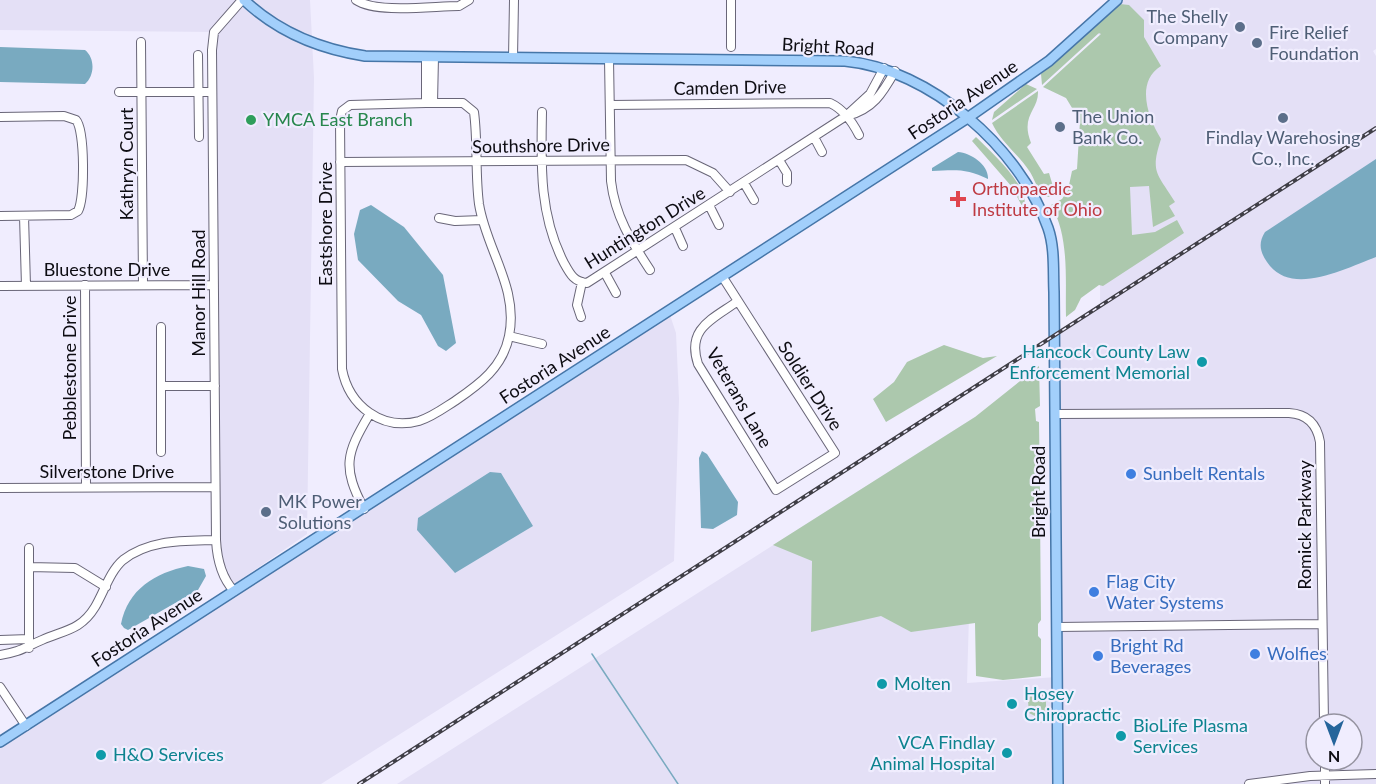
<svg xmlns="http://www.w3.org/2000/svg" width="1376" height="784" font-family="Lato,sans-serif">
<rect width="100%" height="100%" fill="#f0edfe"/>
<path fill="#e4e0f6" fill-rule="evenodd" d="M0 0H310L314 78 307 534 230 587 217 558 214 32 0 30Z
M1117 0H1376V49L1373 51 1376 56V784H397L975 417 967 683 1057 677 1054 335 1100 305 1101 36 1088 27ZM1316 724H1352V760H1316Z
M670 315 676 333 679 399 674 561 321 784H0V747Z"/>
<path fill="#acc8ad" d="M1120 4 1129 5 1144 20V37L1161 66C1135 82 1148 118 1161 139 1150 173 1157 173 1175 202L1169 206 1175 216 1153 227 1149 186 1130 187 1132 235 1155 232 1177 220 1184 233 1103 286 1099 285 1081 298 1075 310 1066 317C1065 282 1070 237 1051 205L1062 199 1068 190 1072 171 1077 169 1080 121 1066 98 1043 87 1101 34 1099 33 1042 85 1041 74Z
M1026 84 1037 89 992 120 994 112Z
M1038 91C1039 110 1020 115 1031 143L1027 147 1044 174 1049 173 1055 193 1049 197C1039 195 1035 180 1030 172 1019 155 1000 141 992 123Z
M976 137C991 152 1026 183 1025 205L1023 208 1012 187 972 141Z
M944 345 983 358 997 356 886 422 873 399 894 382 907 362Z
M1039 366 1040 406 1035 409 1036 421 1039 422 1040 497 1037 499V512L1040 515 1041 620 1038 624V636L1041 639V676L1003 680 976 676 975 623 911 632 881 616 811 632 812 561 773 545 975 417Z
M1031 693 1046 694V722L1037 723 1035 716 1029 713 1028 701Z"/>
<path fill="#79aac0" d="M0 47 85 50C95 58 95 75 85 84L0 82Z
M958 152C971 153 989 165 988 179 967 168 954 170 932 171V168Z
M1376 159V257C1346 268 1290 298 1267 262 1260 252 1258 243 1265 232Z
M371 205 404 227 443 275 456 343 446 351 438 346 421 315 398 301 358 260 354 234 360 210Z
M702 451 707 454 738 502 737 515 713 529 701 528 699 458Z
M490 472 501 473 533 526 455 573 417 530 418 518Z
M188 566 204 569 206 576 198 590 128 630 124 628 121 624C128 589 155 573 188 566Z"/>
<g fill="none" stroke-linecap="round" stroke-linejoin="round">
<path stroke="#79aac0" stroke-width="1.5" d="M592 654 678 784"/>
<defs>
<path id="minor" d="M356 0C377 14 433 6 459 6L469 0
M731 0V47
M141 42 143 285
M198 55 199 137
M513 58 514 0
M609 59 611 181C615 216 631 241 650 270
M119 92H212
M426 103H463L474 112C478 142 475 173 479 204 486 249 519 288 509 336 503 367 480 384 455 401 444 408 432 417 419 421 382 431 349 406 342 369L340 120 342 111 350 105Z
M426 103V57
M433 103 434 57
M610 105 830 103C843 109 853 123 859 135
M542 112C541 164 539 215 564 263 570 274 574 282 587 283L846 116 870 94 884 68
M847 116C873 109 882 94 895 71
M0 117 64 116 76 120C85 130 85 198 78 211L71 215 0 216
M814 137 822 152
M779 160 787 173V182
M340 162 686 160 713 173 730 192
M744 183 754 200
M709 205 719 225
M24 216 26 286
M439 218 455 221 482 220
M675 228 683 246
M605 273 616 293
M722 276 835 453 776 490 698 364C686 328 713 319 738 301
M85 285 86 487
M0 286 214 285
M581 317 577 305 582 282
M161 327V452
M509 336 542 344
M161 386H215
M1055 414 1289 413C1307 414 1317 424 1320 442L1324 724
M0 488 215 487
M364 509C342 467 346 454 369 415
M29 548V648
M29 567 75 568 106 587
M234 591C221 577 217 559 216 540L212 50 214 32 242 0
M1057 627 1321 624
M0 640 29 639
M0 655C21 652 25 647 42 640 65 630 81 630 95 607 104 592 110 571 123 560 150 539 184 541 216 540
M0 687 26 726
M1325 760V784
M1249 784 1310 776 1376 774"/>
<path id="major" d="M244 0C278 32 319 49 365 56L845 61C930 69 1020 148 1048 228 1055 248 1053 271 1054 292L1058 784
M0 742 966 119 1049 61 1117 0"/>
</defs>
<use href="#minor" stroke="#696678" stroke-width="10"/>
<use href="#major" stroke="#4676a8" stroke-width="12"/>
<use href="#minor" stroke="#fff" stroke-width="8"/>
<use href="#major" stroke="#a2cffb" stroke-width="9"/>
<defs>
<path id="rail" d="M359 784 1376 128"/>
</defs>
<use href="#rail" stroke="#3f3e46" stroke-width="4"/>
<use href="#rail" stroke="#f0edfe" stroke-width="1.5" stroke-dasharray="4.5" stroke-linecap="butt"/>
</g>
<g fill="#5c6f8a" stroke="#f0edfe" stroke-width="2">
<circle cx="1240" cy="27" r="6"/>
<circle cx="1257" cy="43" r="6"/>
<circle cx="1283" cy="118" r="6"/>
<circle cx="1060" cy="127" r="6"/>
<circle cx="266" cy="512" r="6"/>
</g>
<circle fill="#2e9e5b" stroke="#f0edfe" stroke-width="2" cx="251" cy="120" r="6"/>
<path fill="#e0444e" stroke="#f0edfe" stroke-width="2" d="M955 190h6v6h6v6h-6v6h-6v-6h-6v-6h6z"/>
<g fill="#0f9aa8" stroke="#f0edfe" stroke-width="2">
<circle cx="1202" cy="362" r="6"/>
<circle cx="882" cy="684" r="6"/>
<circle cx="1012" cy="704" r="6"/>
<circle cx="1121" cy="736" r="6"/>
<circle cx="1007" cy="753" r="6"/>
<circle cx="101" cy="755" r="6"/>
</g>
<g fill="#3f7fe0" stroke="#f0edfe" stroke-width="2">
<circle cx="1131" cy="474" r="6"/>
<circle cx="1094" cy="592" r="6"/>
<circle cx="1255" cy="654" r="6"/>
<circle cx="1098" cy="656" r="6"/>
</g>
<g text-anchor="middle" stroke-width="4.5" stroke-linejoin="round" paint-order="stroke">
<g font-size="18" fill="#4e5e75" stroke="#f0edfe" text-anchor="start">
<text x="1228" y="23" text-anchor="end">The Shelly<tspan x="1228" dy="21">Company</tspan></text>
<text x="1269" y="39">Fire Relief<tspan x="1269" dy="21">Foundation</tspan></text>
<text x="1072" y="123">The Union<tspan x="1072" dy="21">Bank Co.</tspan></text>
<text x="1283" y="144" text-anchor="middle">Findlay Warehosing<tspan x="1283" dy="21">Co., Inc.</tspan></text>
<text x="278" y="508">MK Power<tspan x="278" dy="21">Solutions</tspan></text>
</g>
<g font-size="18" fill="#0d0c12" stroke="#f0edfe">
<text transform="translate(828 47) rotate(3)" y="6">Bright Road</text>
<text transform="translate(730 88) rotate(-1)" y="6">Camden Drive</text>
<text transform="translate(963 100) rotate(-34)" y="6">Fostoria Avenue</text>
<text transform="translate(541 146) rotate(-1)" y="6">Southshore Drive</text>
<text transform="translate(127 164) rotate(-90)" y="6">Kathryn Court</text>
<text transform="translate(326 224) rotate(-90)" y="6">Eastshore Drive</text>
<text transform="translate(645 228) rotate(-32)" y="6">Huntington Drive</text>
<text x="107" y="276">Bluestone Drive</text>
<text transform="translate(199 293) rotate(-90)" y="6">Manor Hill Road</text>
<text transform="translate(555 365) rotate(-33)" y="6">Fostoria Avenue</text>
<text transform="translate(70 368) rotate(-90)" y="6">Pebblestone Drive</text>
<text transform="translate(810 386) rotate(57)" y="6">Soldier Drive</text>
<text transform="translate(739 398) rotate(60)" y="6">Veterans Lane</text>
<text x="107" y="478">Silverstone Drive</text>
<text transform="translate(1039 492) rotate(-90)" y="6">Bright Road</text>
<text transform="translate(1305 525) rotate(-90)" y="6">Romick Parkway</text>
<text transform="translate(147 628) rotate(-33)" y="6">Fostoria Avenue</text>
</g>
<g font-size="18" fill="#27864d" stroke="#f0edfe" text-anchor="start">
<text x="263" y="126">YMCA East Branch</text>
</g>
<g font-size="18" fill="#be3a42" stroke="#f0edfe" text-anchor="start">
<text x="972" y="195">Orthopaedic<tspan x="972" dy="21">Institute of Ohio</tspan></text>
</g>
<g font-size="18" fill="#0d838f" stroke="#f0edfe" text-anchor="start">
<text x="1190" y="358" text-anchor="end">Hancock County Law<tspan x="1190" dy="21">Enforcement Memorial</tspan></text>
<text x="894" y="690">Molten</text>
<text x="1024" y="700">Hosey<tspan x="1024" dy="21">Chiropractic</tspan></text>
<text x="1133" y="732">BioLife Plasma<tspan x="1133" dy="21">Services</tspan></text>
<text x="995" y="749" text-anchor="end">VCA Findlay<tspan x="995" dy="21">Animal Hospital</tspan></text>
<text x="113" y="761">H&amp;O Services</text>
</g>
<g font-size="18" fill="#366cbe" stroke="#f0edfe" text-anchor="start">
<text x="1143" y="480">Sunbelt Rentals</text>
<text x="1106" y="588">Flag City<tspan x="1106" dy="21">Water Systems</tspan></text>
<text x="1110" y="652">Bright Rd<tspan x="1110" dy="21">Beverages</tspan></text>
<text x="1267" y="660">Wolfies</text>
</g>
</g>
<g transform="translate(1334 742) rotate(180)"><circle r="28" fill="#f0edfe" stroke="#9593a0" stroke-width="1.5"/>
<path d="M0-4.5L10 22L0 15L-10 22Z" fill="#25659b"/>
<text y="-9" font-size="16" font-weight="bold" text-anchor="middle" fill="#0d0c12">N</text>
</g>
</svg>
